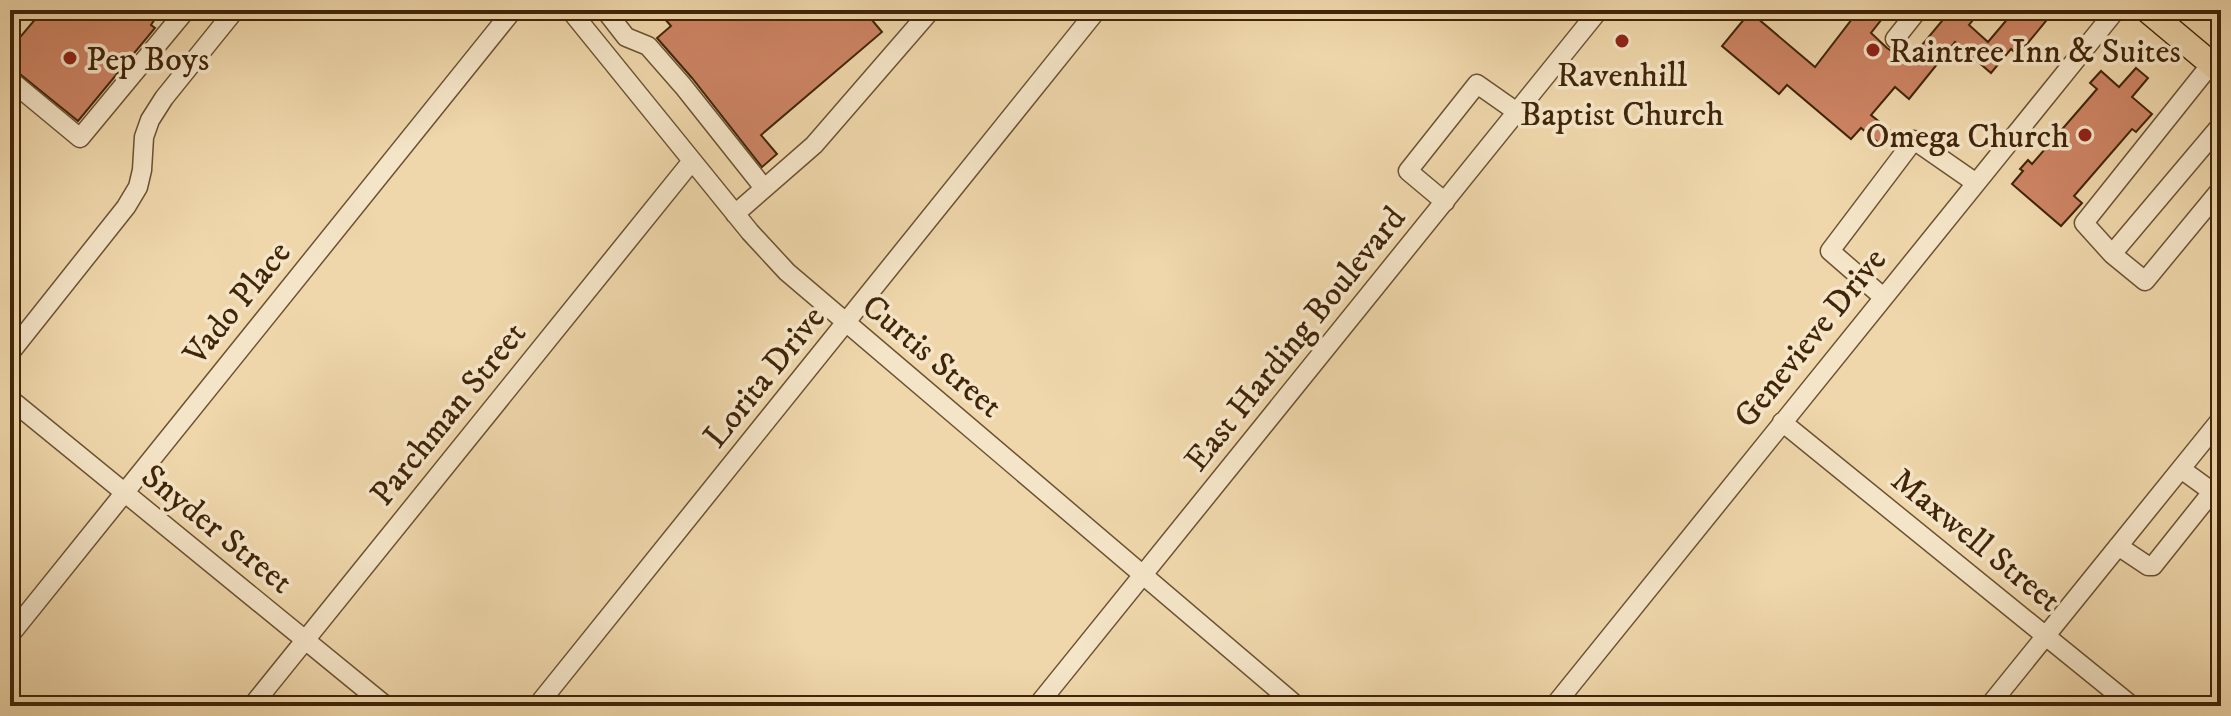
<svg xmlns="http://www.w3.org/2000/svg" width="2231" height="716" font-family="'IM FELL DW Pica',serif">
<rect width="100%" height="100%" fill="#efd7ab"/>
<filter id="stains"><feTurbulence type="fractalNoise" baseFrequency=".0025" numOctaves="4"/><feColorMatrix values="0 0 0 0 .2 0 0 0 0 .09 0 0 0 0 .02 0 0 0 .5 -.17"/></filter>
<radialGradient id="worn" r=".72"><stop offset=".6" stop-color="#630" stop-opacity="0"/><stop offset="1" stop-color="#630" stop-opacity=".3"/></radialGradient>
<path fill="#cd8464" stroke="#402509" stroke-width="2" d="M43 10H144L155 19 151 25 155 28 78 121 10 66V49Z
M657 10H883L872 20 882 32 761 135 777 154 762 167 692 78 657 38 671 26Z
M1859 10H1889L1871 33 1887 48 1908 62 1951 10H1981L1969 25 1988 42 2015 10H2055L2018 55 2011 49 1991 73 1955 42 1909 99 1895 87 1871 115 1892 132 1881 145 1861 128 1851 139 1787 85 1779 94 1722 46 1750 12 1815 67Z
M2136 68 2148 78 2132 97 2152 114 2136 132 2132 129 2074 196 2082 203 2061 226 2012 184 2023 171 2020 169 2028 160 2032 164 2097 89 2090 83 2101 71 2119 87Z"/>
<g fill="none" stroke-linecap="round" stroke-linejoin="round">
<defs>
<path id="minor" d="M570 10 750 232 787 272 1297 706
M605 10 626 37 648 46 683 86 764 188
M1895 39 1918 10
M2211 64 2084 223 2112 254 2145 281 2221 189
M10 80 80 138 186 10
M1445 202 1408 171 1477 84 1517 112
M735 214 814 145 931 10
M2112 254 2221 125
M1883 297 1830 251 1914 140 1976 183
M10 353 126 207 138 187 142 170 144 137 150 120 164 98 235 10
M10 399 386 706
M1782 422 2132 706
M2181 469 2221 498
M2118 546 2148 566H2153L2212 492
M10 635 513 10
M252 706 692 161
M537 706 1097 10
M1037 706 1599 10
M1554 706 2116 10
M1989 706 2221 419"/>
<path id="major" d="M2147 10 2221 72"/>
</defs>
<use href="#minor" stroke="#6c5232" stroke-width="21"/>
<use href="#major" stroke="#402509" stroke-width="27"/>
<use href="#minor" stroke="#f5e5c8" stroke-width="18"/>
<use href="#major" stroke="#efd7ab" stroke-width="24"/>
</g>
<g fill="#8f2418" stroke="#f5e5c8" stroke-width="3">
<circle cx="1622" cy="41" r="8"/>
<circle cx="1873" cy="50" r="8"/>
<circle cx="70" cy="58" r="8"/>
<circle cx="2085" cy="135" r="8"/>
</g>
<g text-anchor="middle" stroke-width="7" stroke-linejoin="round" paint-order="stroke">
<g font-size="34" fill="#402509" stroke="#f5e5c8" text-anchor="start">
<text x="1889" y="62">Raintree Inn &amp; Suites</text>
<text x="86" y="70">Pep Boys</text>
<text x="1622" y="86" text-anchor="middle">Ravenhill<tspan x="1622" dy="39">Baptist Church</tspan></text>
<text x="2069" y="147" text-anchor="end">Omega Church</text>
</g>
<g font-size="34" fill="#402509" stroke="#f5e5c8">
<text transform="translate(236 302) rotate(-51)" y="12">Vado Place</text>
<text transform="translate(1809 337) rotate(-51)" y="12">Genevieve Drive</text>
<text transform="translate(1294 338) rotate(-51)" y="12">East Harding Boulevard</text>
<text transform="translate(933 355) rotate(40)" y="12">Curtis Street</text>
<text transform="translate(763 376) rotate(-51)" y="12">Lorita Drive</text>
<text transform="translate(447 413) rotate(-51)" y="12">Parchman Street</text>
<text transform="translate(218 528) rotate(39)" y="12">Snyder Street</text>
<text transform="translate(1977 539) rotate(39)" y="12">Maxwell Street</text>
</g>
</g>
<rect width="2231" height="716" fill="none" stroke="#efd7ab" stroke-width="40"/>
<rect x="12" y="12" width="2207" height="692" fill="none" stroke="#402509" stroke-width="4"/>
<rect x="20" y="20" width="2191" height="676" fill="none" stroke="#402509" stroke-width="2"/>
<rect width="100%" height="100%" filter="url(#stains)"/>
<rect width="100%" height="100%" fill="url(#worn)"/>
</svg>
